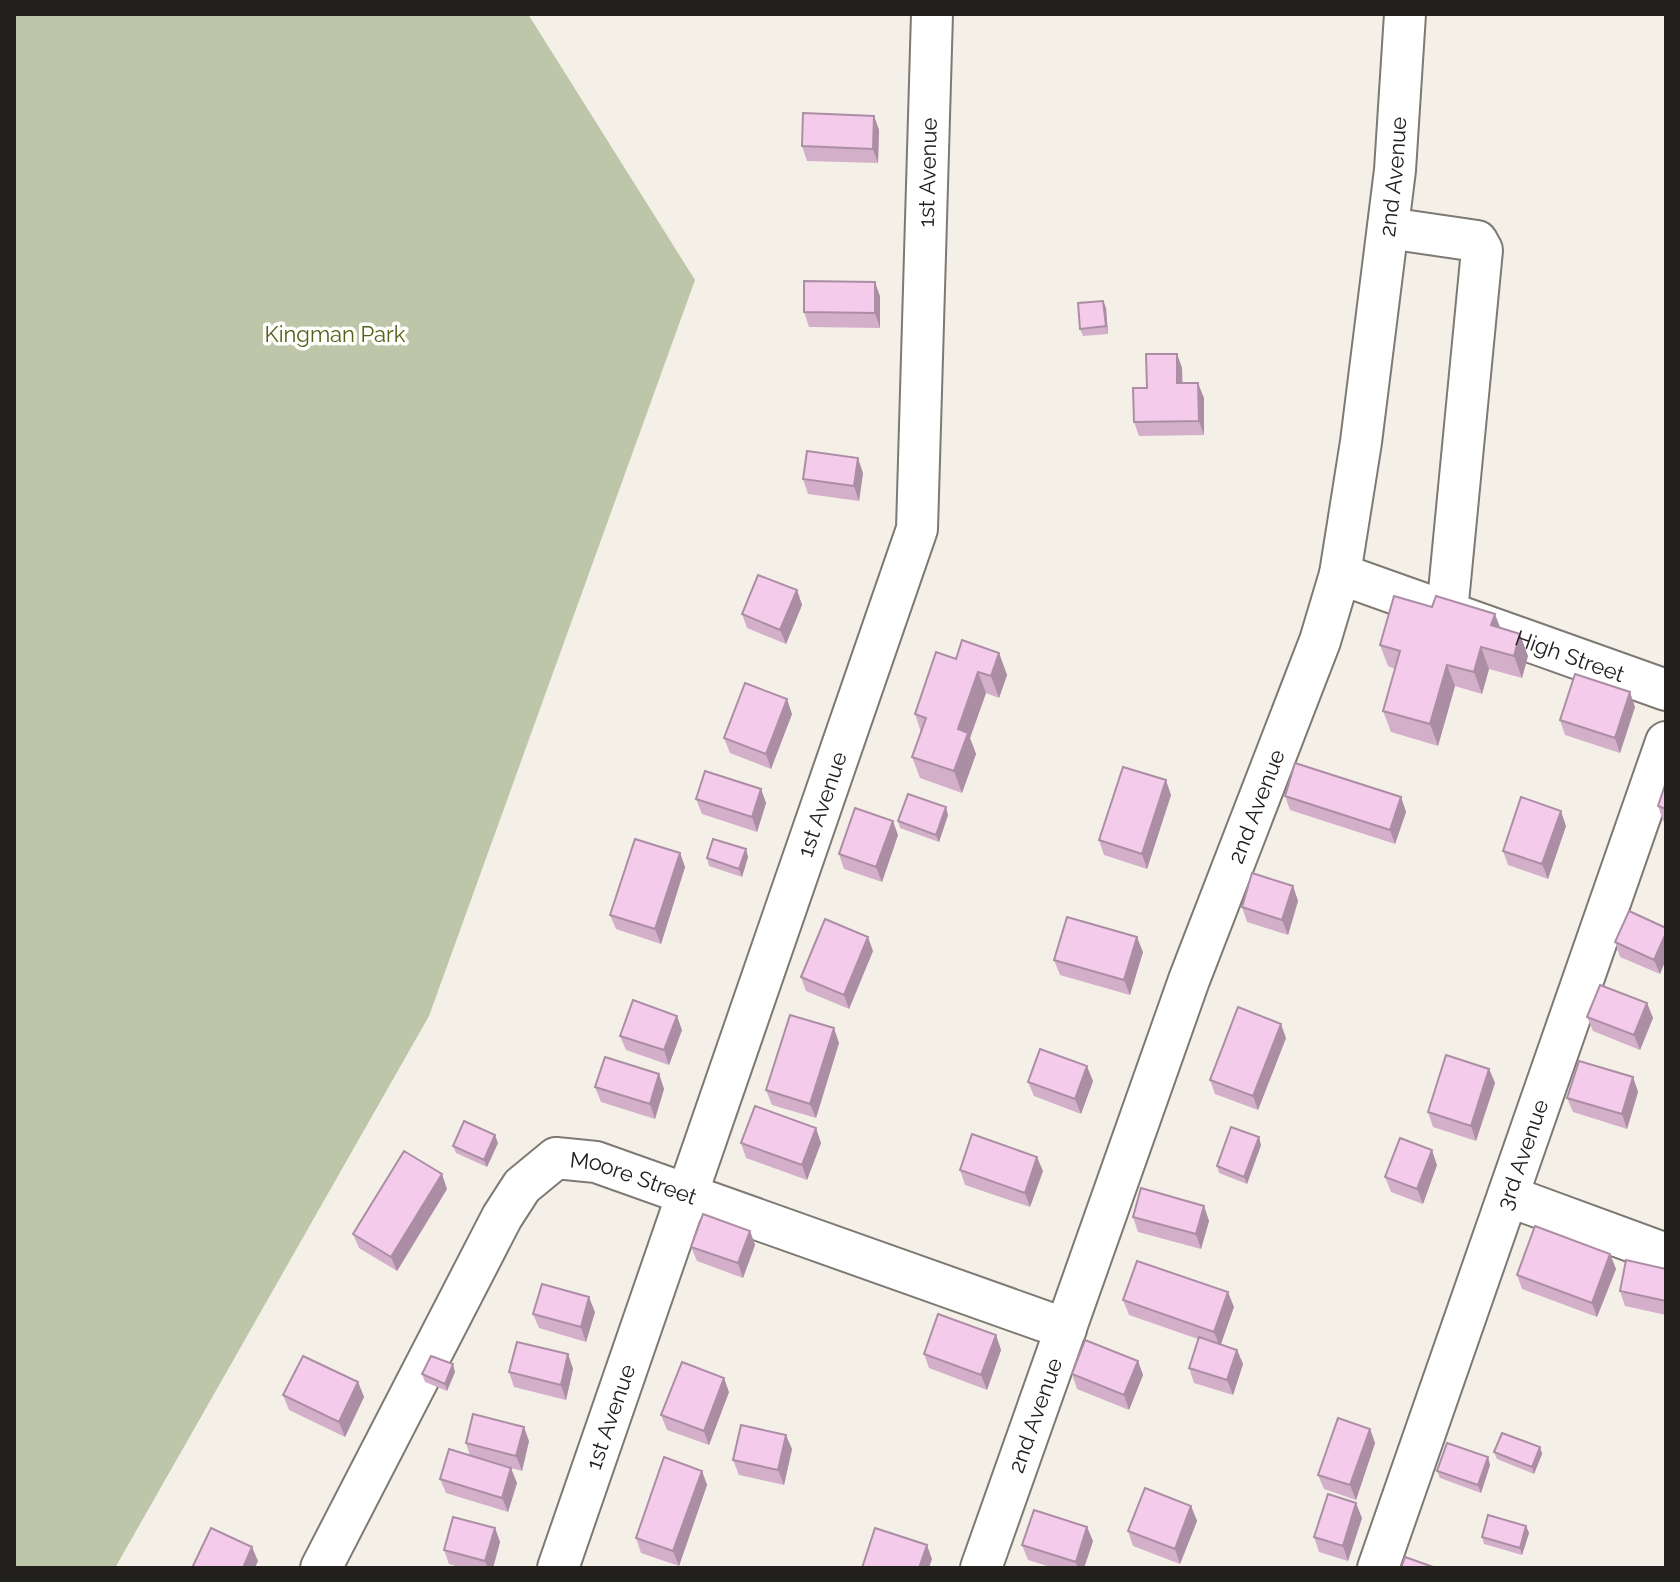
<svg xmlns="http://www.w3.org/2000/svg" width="1680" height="1582" font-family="Raleway,sans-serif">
<rect width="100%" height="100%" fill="#f4f0e8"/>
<path fill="#bec6a9" d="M14 14H528L695 280 429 1016 115 1568H14Z"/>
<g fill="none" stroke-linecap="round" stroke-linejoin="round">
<defs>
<g id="minor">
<path d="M1388 228 1477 241 1482 250 1447 612"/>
<path id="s1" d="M1340 574 1666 690"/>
<path d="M1508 1196 1666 1254"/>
<path id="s2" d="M321 1568 502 1217 522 1186 556 1158 596 1162 1066 1329"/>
<path id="s3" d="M558 1568 917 529 932 14"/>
<path id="s4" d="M981 1568 1189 980 1320 641 1340 574 1361 442 1395 170 1405 14"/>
<path id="s5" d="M1378 1568 1666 742"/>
</g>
</defs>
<use href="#minor" stroke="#7d7973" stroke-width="44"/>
<use href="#minor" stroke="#fff" stroke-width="40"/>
</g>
<path fill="#d3afca" d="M874 116 879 130 878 163 807 161 802 146Z
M880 296V328L809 327 804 312Z
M1103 301 1106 308 1108 334 1083 336 1080 329Z
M1177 354 1182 368V383L1204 398V435L1139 436 1134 422 1147 388Z
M863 473 859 501 808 494 803 479Z
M797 590 802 605 786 644 747 628 742 614Z
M1500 628 1528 656 1522 678 1489 669 1482 694 1455 686 1438 746 1391 732 1383 711 1395 669 1388 666 1380 645Z
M999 653 1007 675 999 698 986 693 970 738 976 754 962 793 920 778 912 757 921 732 915 714 956 659Z
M1635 707 1620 753 1565 735 1560 720Z
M792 714 771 769 730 753 724 738Z
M1666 782V822L1663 821 1658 806Z
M761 789 766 803 757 832 702 814 696 799Z
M1171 795 1147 869 1104 855 1099 840Z
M1285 796 1401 797 1406 812 1395 844 1290 810Z
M948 815 939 842 900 828 898 821Z
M1566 826 1548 879 1508 865 1503 851Z
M898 835 882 882 844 869 839 854Z
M746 849 748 857 742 877 709 866 707 858Z
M680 853 685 867 661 944 616 929 610 915Z
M1293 886 1298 901 1288 935 1247 922 1242 907Z
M1666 928V959L1660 974 1620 957 1615 942Z
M873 951 849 1009 806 991 801 977Z
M1143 952 1130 995 1060 975 1054 960Z
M1647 1003 1653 1018 1640 1050 1593 1031 1587 1017Z
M682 1030 669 1065 626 1050 620 1036Z
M1286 1038 1258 1110 1215 1094 1210 1080Z
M839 1043 816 1118 772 1105 766 1090Z
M1489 1069 1495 1083 1476 1141 1433 1127 1428 1112Z
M659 1074 664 1089 655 1119 601 1102 595 1087Z
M1633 1077 1638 1092 1627 1129 1573 1112 1567 1098Z
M1093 1081 1081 1114 1034 1096 1028 1082Z
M498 1143 487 1167 456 1153 453 1146Z
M741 1143H821L807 1180 746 1158Z
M1261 1145 1247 1184 1219 1173 1217 1166Z
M1437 1165 1423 1204 1391 1192 1385 1177Z
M960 1170 1043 1171 1030 1207 965 1185Z
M447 1189 397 1271 359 1248 353 1234Z
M1204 1206 1209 1221 1201 1249 1138 1232 1133 1217Z
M750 1231 755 1245 743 1278 697 1261 691 1247Z
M1610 1254 1616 1269 1597 1317 1522 1289 1517 1275Z
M1666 1269V1315L1625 1306 1620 1291Z
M1123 1300 1234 1307 1220 1344 1237 1350 1243 1364 1233 1395 1194 1383 1189 1368 1198 1339 1129 1315Z
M595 1312 586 1342 539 1328 533 1314Z
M996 1335 1001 1350 987 1390 929 1368 924 1354Z
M568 1354 573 1369 566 1400 514 1387 509 1372Z
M1138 1361 1143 1375 1129 1410 1077 1389 1072 1374Z
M455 1372 447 1391 425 1382 422 1374Z
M358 1382 364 1397 345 1437 289 1410 283 1395Z
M729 1392 709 1445 667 1430 661 1415Z
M1370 1429 1375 1443 1356 1500 1324 1489 1318 1475Z
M529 1441 522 1471 507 1467 517 1483 508 1512 446 1493 440 1479 470 1456 466 1443Z
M1540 1447 1542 1454 1534 1474 1497 1459 1494 1452Z
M792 1449 784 1485 739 1475 733 1460Z
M1488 1457 1490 1465 1481 1493 1440 1478 1437 1471Z
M702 1471 707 1485 679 1566 641 1553 636 1538Z
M1191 1506 1197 1521 1180 1564 1133 1546 1128 1531Z
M1362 1518 1348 1561 1319 1552 1314 1537Z
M1526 1526 1529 1533 1522 1555 1484 1544 1482 1537Z
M1087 1527 1093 1541 1084 1568H1054L1028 1560 1022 1545Z
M495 1528 500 1542 493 1568H463L449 1564 444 1550Z"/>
<path fill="#ac8ea4" d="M874 116 879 130 878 163 873 149Z
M875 282 880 296V328L875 313Z
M1103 301 1106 308 1108 334 1106 326Z
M1177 354 1182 368 1183 398 1177 383Z
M1198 383 1204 398V435L1199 421Z
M858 458 863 473 859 501 854 486Z
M797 590 802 605 786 644 780 630Z
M1495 614 1503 635 1491 625Z
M1520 634 1528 656 1522 678 1514 656Z
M1481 647 1489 669 1482 694 1474 672Z
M999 653 1007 675 999 698 991 676Z
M1447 665 1455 686 1438 746 1430 724Z
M978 672 986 693 970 738 976 754 962 793 954 771 958 729Z
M1630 692 1635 707 1620 753 1615 738Z
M787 699 792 714 771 769 766 754Z
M1166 780 1171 795 1147 869 1142 854Z
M761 789 766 803 757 832 752 817Z
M1401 797 1406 812 1395 844 1390 830Z
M946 807 948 815 939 842 936 835Z
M1561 811 1566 826 1548 879 1542 864Z
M893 821 898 835 882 882 876 867Z
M746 849 748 857 742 877 739 869Z
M680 853 685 867 661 944 655 929Z
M1293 886 1298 901 1288 935 1282 920Z
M1666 933V959L1660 974 1654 960Z
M868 937 873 951 849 1009 844 995Z
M1137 937 1143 952 1130 995 1124 980Z
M1647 1003 1653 1018 1640 1050 1634 1035Z
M677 1016 682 1030 669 1065 664 1050Z
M1281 1024 1286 1038 1258 1110 1253 1096Z
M834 1028 839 1043 816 1118 810 1104Z
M1087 1066 1093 1081 1081 1114 1075 1099Z
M1489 1069 1495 1083 1476 1141 1471 1126Z
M659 1074 664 1089 655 1119 650 1104Z
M1633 1077 1638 1092 1627 1129 1622 1114Z
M816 1128 821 1143 807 1180 802 1165Z
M495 1135 498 1143 487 1167 484 1160Z
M1259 1137 1261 1145 1247 1184 1244 1177Z
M1432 1150 1437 1165 1423 1204 1417 1189Z
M1037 1157 1043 1171 1030 1207 1025 1193Z
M442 1174 447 1189 397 1271 391 1257Z
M1204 1206 1209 1221 1201 1249 1196 1234Z
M750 1231 755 1245 743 1278 738 1263Z
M1610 1254 1616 1269 1597 1317 1592 1303Z
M1228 1292 1234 1307 1220 1347 1214 1332Z
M589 1297 595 1312 586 1342 581 1327Z
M996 1335 1001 1350 987 1390 981 1375Z
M1237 1350 1243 1364 1233 1395 1227 1380Z
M568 1354 573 1369 566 1400 561 1385Z
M1138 1361 1143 1375 1129 1410 1124 1395Z
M453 1364 455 1372 447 1391 445 1384Z
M724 1378 729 1392 709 1445 704 1431Z
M358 1382 364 1397 345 1437 339 1422Z
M524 1427 529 1441 522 1471 516 1456Z
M1370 1429 1375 1443 1356 1500 1350 1485Z
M786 1435 792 1449 784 1485 778 1470Z
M1540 1447 1542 1454 1534 1474 1532 1467Z
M1488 1457 1490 1465 1481 1493 1478 1485Z
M511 1468 517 1483 508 1512 502 1498Z
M702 1471 707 1485 679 1566 673 1551Z
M1356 1503 1362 1518 1348 1561 1343 1546Z
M1191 1506 1197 1521 1180 1564 1175 1549Z
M1526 1526 1529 1533 1522 1555 1520 1548Z
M1087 1527 1093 1541 1084 1568H1078L1076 1562Z
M495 1528 500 1542 493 1568H488L485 1561Z
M927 1545 932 1559 929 1568H919Z
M252 1547 258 1561 255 1568H243Z"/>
<path fill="#f5cbeb" stroke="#ac8ea4" stroke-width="2" d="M803 113 874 116 873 149 802 146Z
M804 281 875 282V313L804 312Z
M1103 301 1106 326 1080 329 1078 303Z
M1146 354H1177V383H1198L1199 421 1134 422 1133 388H1147Z
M807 451 858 458 854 486 803 479Z
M758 575 797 590 780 630 742 614Z
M1394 596 1432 607 1436 596 1495 614 1491 625 1520 634 1514 656 1481 647 1474 672 1447 665 1430 724 1383 711 1400 651 1380 645Z
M962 640 999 653 991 676 978 672 958 729 968 733 954 771 912 757 926 718 915 714 936 652 956 659Z
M1575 674 1630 692 1615 738 1560 720Z
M745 683 787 699 766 754 724 738Z
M1295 763 1401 797 1390 830 1285 796Z
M1123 767 1166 780 1142 854 1099 840Z
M705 771 761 789 752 817 696 799Z
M1666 782V809L1658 806Z
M908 794 946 807 936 835 898 821Z
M1521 797 1561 811 1542 864 1503 851Z
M855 808 893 821 876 867 839 854Z
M635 839 680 853 655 929 610 915Z
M713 839 746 849 739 869 707 858Z
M1252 873 1293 886 1282 920 1242 907Z
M1629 911 1666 928V933L1654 960 1615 942Z
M1067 917 1137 937 1124 980 1054 960Z
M825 919 868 937 844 995 801 977Z
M1600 985 1647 1003 1634 1035 1587 1017Z
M633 1000 677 1016 664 1050 620 1036Z
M1238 1007 1281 1024 1253 1096 1210 1080Z
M790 1015 834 1028 810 1104 766 1090Z
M1040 1049 1087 1066 1075 1099 1028 1082Z
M1446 1055 1489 1069 1471 1126 1428 1112Z
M605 1057 659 1074 650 1104 595 1087Z
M1579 1061 1633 1077 1622 1114 1567 1098Z
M755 1106 816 1128 802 1165 741 1143Z
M464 1121 495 1135 484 1160 453 1146Z
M1231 1127 1259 1137 1244 1177 1217 1166Z
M972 1134 1037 1157 1025 1193 960 1170Z
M1400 1138 1432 1150 1417 1189 1385 1177Z
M404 1151 442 1174 391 1257 353 1234Z
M1141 1188 1204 1206 1196 1234 1133 1217Z
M703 1214 750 1231 738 1263 691 1247Z
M1535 1226 1610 1254 1592 1303 1517 1275Z
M1626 1260 1666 1269V1301L1620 1291Z
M1137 1261 1228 1292 1214 1332 1123 1300Z
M542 1284 589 1297 581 1327 533 1314Z
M938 1314 996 1335 981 1375 924 1354Z
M1199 1337 1237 1350 1227 1380 1189 1368Z
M1085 1340 1138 1361 1124 1395 1072 1374Z
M517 1342 568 1354 561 1385 509 1372Z
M303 1356 358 1382 339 1422 283 1395Z
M431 1356 453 1364 445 1384 422 1374Z
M682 1362 724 1378 704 1431 661 1415Z
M473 1414 524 1427 516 1456 466 1443Z
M1338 1418 1370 1429 1350 1485 1318 1475Z
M741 1425 786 1435 778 1470 733 1460Z
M1502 1433 1540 1447 1532 1467 1494 1452Z
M1447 1443 1488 1457 1478 1485 1437 1471Z
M449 1449 511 1468 502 1498 440 1479Z
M664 1457 702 1471 673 1551 636 1538Z
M1145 1488 1191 1506 1175 1549 1128 1531Z
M1328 1494 1356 1503 1343 1546 1314 1537Z
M1034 1510 1087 1527 1076 1562 1022 1545Z
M1488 1515 1526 1526 1520 1548 1482 1537Z
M453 1517 495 1528 485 1561 444 1550Z
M211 1528 252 1547 243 1568H192Z
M875 1528 927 1545 919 1568H862Z
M1405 1557 1436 1568H1401Z"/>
<g text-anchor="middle" stroke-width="7" stroke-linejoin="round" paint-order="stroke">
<g font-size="22" fill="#21201d" stroke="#fffdfa">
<text dy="8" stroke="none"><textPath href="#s3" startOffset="1456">1st Avenue</textPath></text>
<text dy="8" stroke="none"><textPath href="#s4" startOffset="1458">2nd Avenue</textPath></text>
<text dy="8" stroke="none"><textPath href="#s1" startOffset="244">High Street</textPath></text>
<text dy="8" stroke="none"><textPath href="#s3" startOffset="808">1st Avenue</textPath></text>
<text dy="8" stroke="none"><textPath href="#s4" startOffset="810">2nd Avenue</textPath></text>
<text dy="8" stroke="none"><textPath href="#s5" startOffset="438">3rd Avenue</textPath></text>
<text dy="8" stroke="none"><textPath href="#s2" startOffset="556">Moore Street</textPath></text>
<text dy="8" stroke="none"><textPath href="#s4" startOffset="162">2nd Avenue</textPath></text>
<text dy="8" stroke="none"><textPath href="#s3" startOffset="160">1st Avenue</textPath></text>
</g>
<g font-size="22" fill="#525f1b" stroke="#fffdfa">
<text x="335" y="342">Kingman Park</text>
</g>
</g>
<rect width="1680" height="1582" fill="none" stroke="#21201d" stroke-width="32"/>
</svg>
